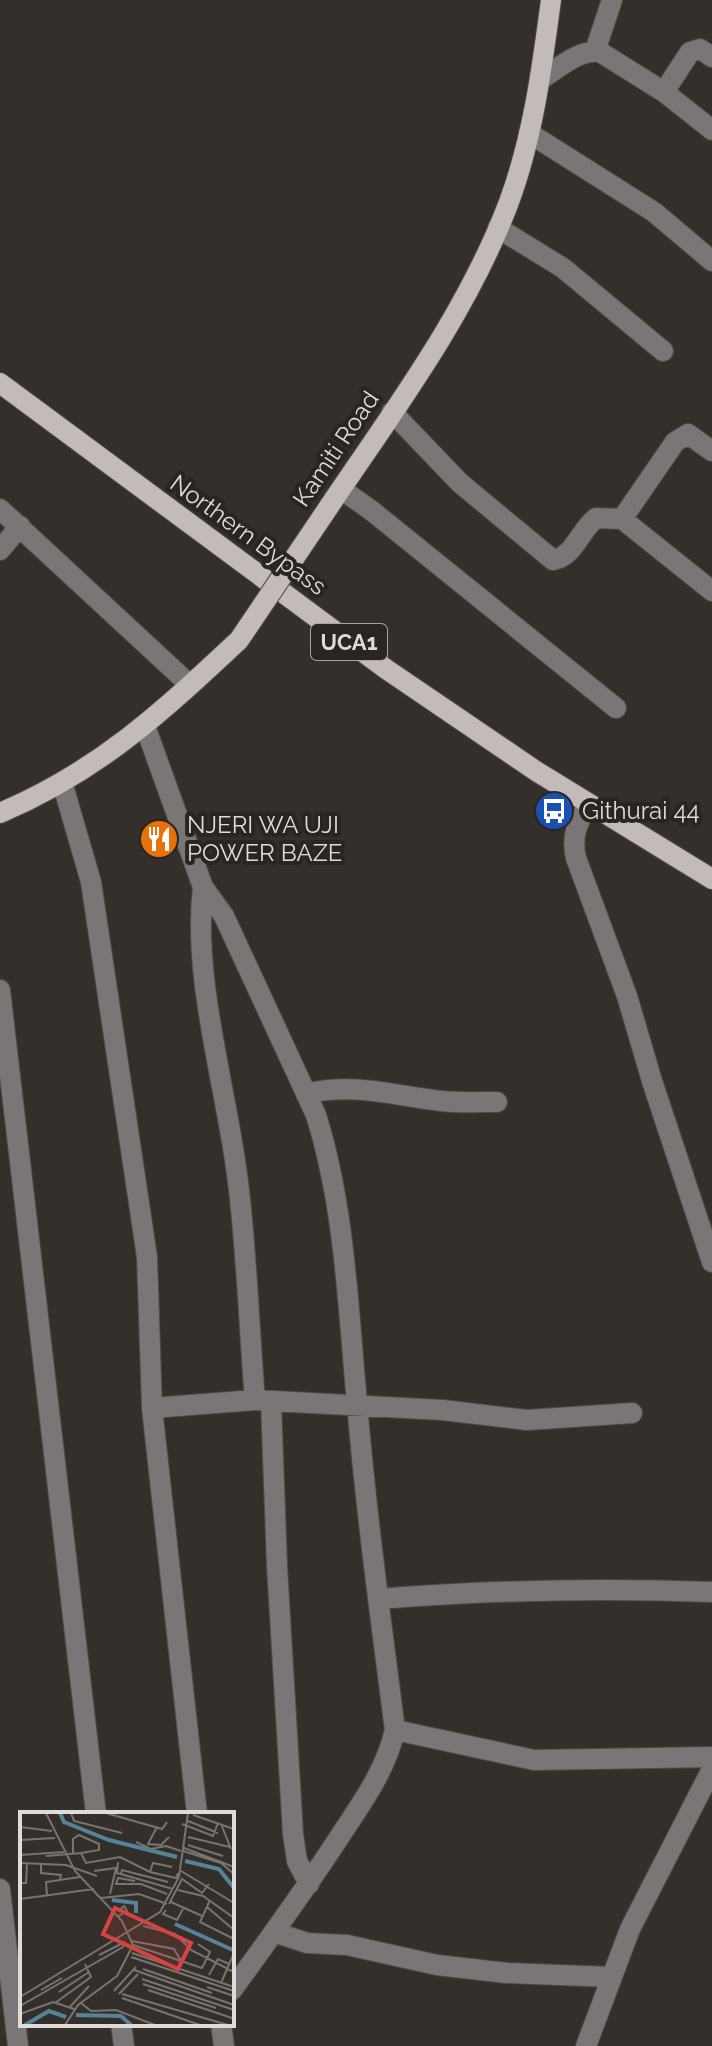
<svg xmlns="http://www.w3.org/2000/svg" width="712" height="2046" font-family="Raleway,sans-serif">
<rect width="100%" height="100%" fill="#342f2a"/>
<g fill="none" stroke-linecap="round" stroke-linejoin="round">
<defs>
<path id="minor" d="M595 51 612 0
M541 79C559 68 579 49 600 52L664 92 712 130
M664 92 690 52 700 49 712 57
M529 133 654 212 712 261
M498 228 563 268 663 351
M392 412 460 483 553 560C574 557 580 530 596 518L622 519 712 591
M341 489 372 511 616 708
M0 509 190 685
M622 519 675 442 688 434 712 451
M0 550 20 526
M145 726 203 887 224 916 316 1115C345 1208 348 1307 357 1403 366 1512 381 1621 395 1730 386 1769 364 1800 342 1833 307 1887 270 1938 232 1990
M62 782 91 882 147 1257 152 1408 197 1814
M588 805C577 824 571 836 576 858L627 996 652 1081 712 1262
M203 887C192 980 227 1089 238 1182 247 1254 249 1328 255 1400
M0 990 96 1814
M306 1094C351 1082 396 1096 441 1101 459 1103 479 1102 497 1102
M271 1402 277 1566 293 1834 297 1861 309 1884
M152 1408 255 1400 442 1410 527 1420 632 1413
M378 1599C490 1590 599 1588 712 1592
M395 1730 534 1760 712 1757
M0 1889 18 2046
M274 1932 307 1943 347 1945 437 1965 507 1973 611 1977
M121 2024 124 2046
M221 2024 224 2046
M586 2046 630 1929 712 1769"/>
<path id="major" d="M0 383 386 669 536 771 712 879
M324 514C391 414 466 316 509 202 533 137 542 68 551 0
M0 813C99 771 162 712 239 640"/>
</defs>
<use href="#minor" stroke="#4f4b46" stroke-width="22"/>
<use href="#major" stroke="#4f4b46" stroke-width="22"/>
<use href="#minor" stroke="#7a7675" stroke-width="20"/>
<use href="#major" stroke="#c3bbba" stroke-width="20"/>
<defs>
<path id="major-bridge" d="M239 640 324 514"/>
</defs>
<use href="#major-bridge" stroke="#4f4b46" stroke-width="22" stroke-linecap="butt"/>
<use href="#major-bridge" stroke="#c3bbba" stroke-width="20"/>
</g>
<defs>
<symbol id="bus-disc" viewBox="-11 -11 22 22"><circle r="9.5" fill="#1a4fb4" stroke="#2a2520"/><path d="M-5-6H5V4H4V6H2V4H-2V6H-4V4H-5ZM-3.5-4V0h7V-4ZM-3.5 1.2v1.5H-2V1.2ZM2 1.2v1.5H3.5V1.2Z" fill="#fff"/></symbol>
<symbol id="restaurant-disc" viewBox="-11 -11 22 22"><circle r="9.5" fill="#e8710a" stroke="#2a2520"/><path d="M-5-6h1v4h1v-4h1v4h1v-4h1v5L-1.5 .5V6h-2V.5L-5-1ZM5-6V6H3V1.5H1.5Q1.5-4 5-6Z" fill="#fff"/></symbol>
</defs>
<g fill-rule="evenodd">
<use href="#bus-disc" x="532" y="789" width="44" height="44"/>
<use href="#restaurant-disc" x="137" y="817" width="44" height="44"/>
</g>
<g text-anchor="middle" stroke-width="8" stroke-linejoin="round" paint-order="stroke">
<rect fill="#2a2520" stroke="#a8a4a1" stroke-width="2" x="311" y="624" width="76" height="36" rx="6"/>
<g font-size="22" font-weight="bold" fill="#dedbd8">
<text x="349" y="650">UCA1</text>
</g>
<g font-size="24" fill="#dedbd8" stroke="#2a2520">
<text transform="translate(336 449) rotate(-56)" y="8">Kamiti Road</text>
<text transform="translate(248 535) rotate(36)" y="8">Northern Bypass</text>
</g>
<g font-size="24" fill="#dedbd8" stroke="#2a2520" text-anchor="start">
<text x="582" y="819">Githurai 44</text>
<text x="187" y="833">NJERI WA UJI<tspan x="187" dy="28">POWER BAZE</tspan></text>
</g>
</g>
<g transform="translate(20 1812)">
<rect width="214" height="214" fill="#342f2a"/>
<path fill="none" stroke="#558399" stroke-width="4" d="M40 1 44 10 89 28 157 45M165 49 199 57 214 76M92 88 116 91V101M155 112 213 138M56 203 101 204 111 213M5 213 29 199 46 205"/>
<path fill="none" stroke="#787470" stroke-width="2" d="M26 1 55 59 102 109 113 133 97 164 58 193 45 213M51 1 54 9 102 21M86 1 142 17 147 10M173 3 214 17M168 9 198 21M162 12 193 24 198 11M201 12 211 37M0 15 32 19M137 15 128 32 141 33 149 25M168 25 210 35M0 28 35 26M116 30 131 37 146 34 161 39M168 33 203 44M164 36 214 55M163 39 201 51 214 62M53 42V27L59 23 79 32V38L61 41M0 43 44 40M26 44 61 41 66 51 100 45 130 60 156 66 158 61M98 50 97 61 153 77M0 51 46 53 77 64M21 52V61L41 63 40 68M74 59 96 56 90 82M161 59 214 91M130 60 133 51 152 55M101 62 102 58 148 70M115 69 98 66 96 72H121L147 82M0 71H6L7 51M158 78 183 84 214 106M27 83 26 70 60 65M81 86 119 82 147 92M0 87 74 77M190 88 180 110 214 127M151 90 182 104M149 92 162 67 182 81 189 72M187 95 214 118M146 98 143 102 157 108 164 95M97 105 107 99 104 94 98 99M123 114 155 122 171 138 214 160M112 129 154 137 161 149M113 133 182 156 190 140 178 132M112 141 214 175M79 143 105 130M111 145 214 179M123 157 192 181M114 158 214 193M189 163 198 147 209 152M122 167 214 198M201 171 214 141M123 172 196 196M187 175 214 184M21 178 42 166M128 178 212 206M94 179 116 155M39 180 69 160M99 182 118 162M102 182 208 213M0 185 140 100 159 65 168 1M102 186 180 213M35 191 71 165 65 152M61 191 71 199 96 198 135 213M0 194 103 135V130M49 196 69 174M0 202 33 190 54 197"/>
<path fill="#d74342" fill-opacity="0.15" stroke="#d74342" stroke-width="4" d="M95 96 171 131 158 157 83 122Z"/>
<rect width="214" height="214" fill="none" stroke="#dedbd8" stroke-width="4"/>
</g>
</svg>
